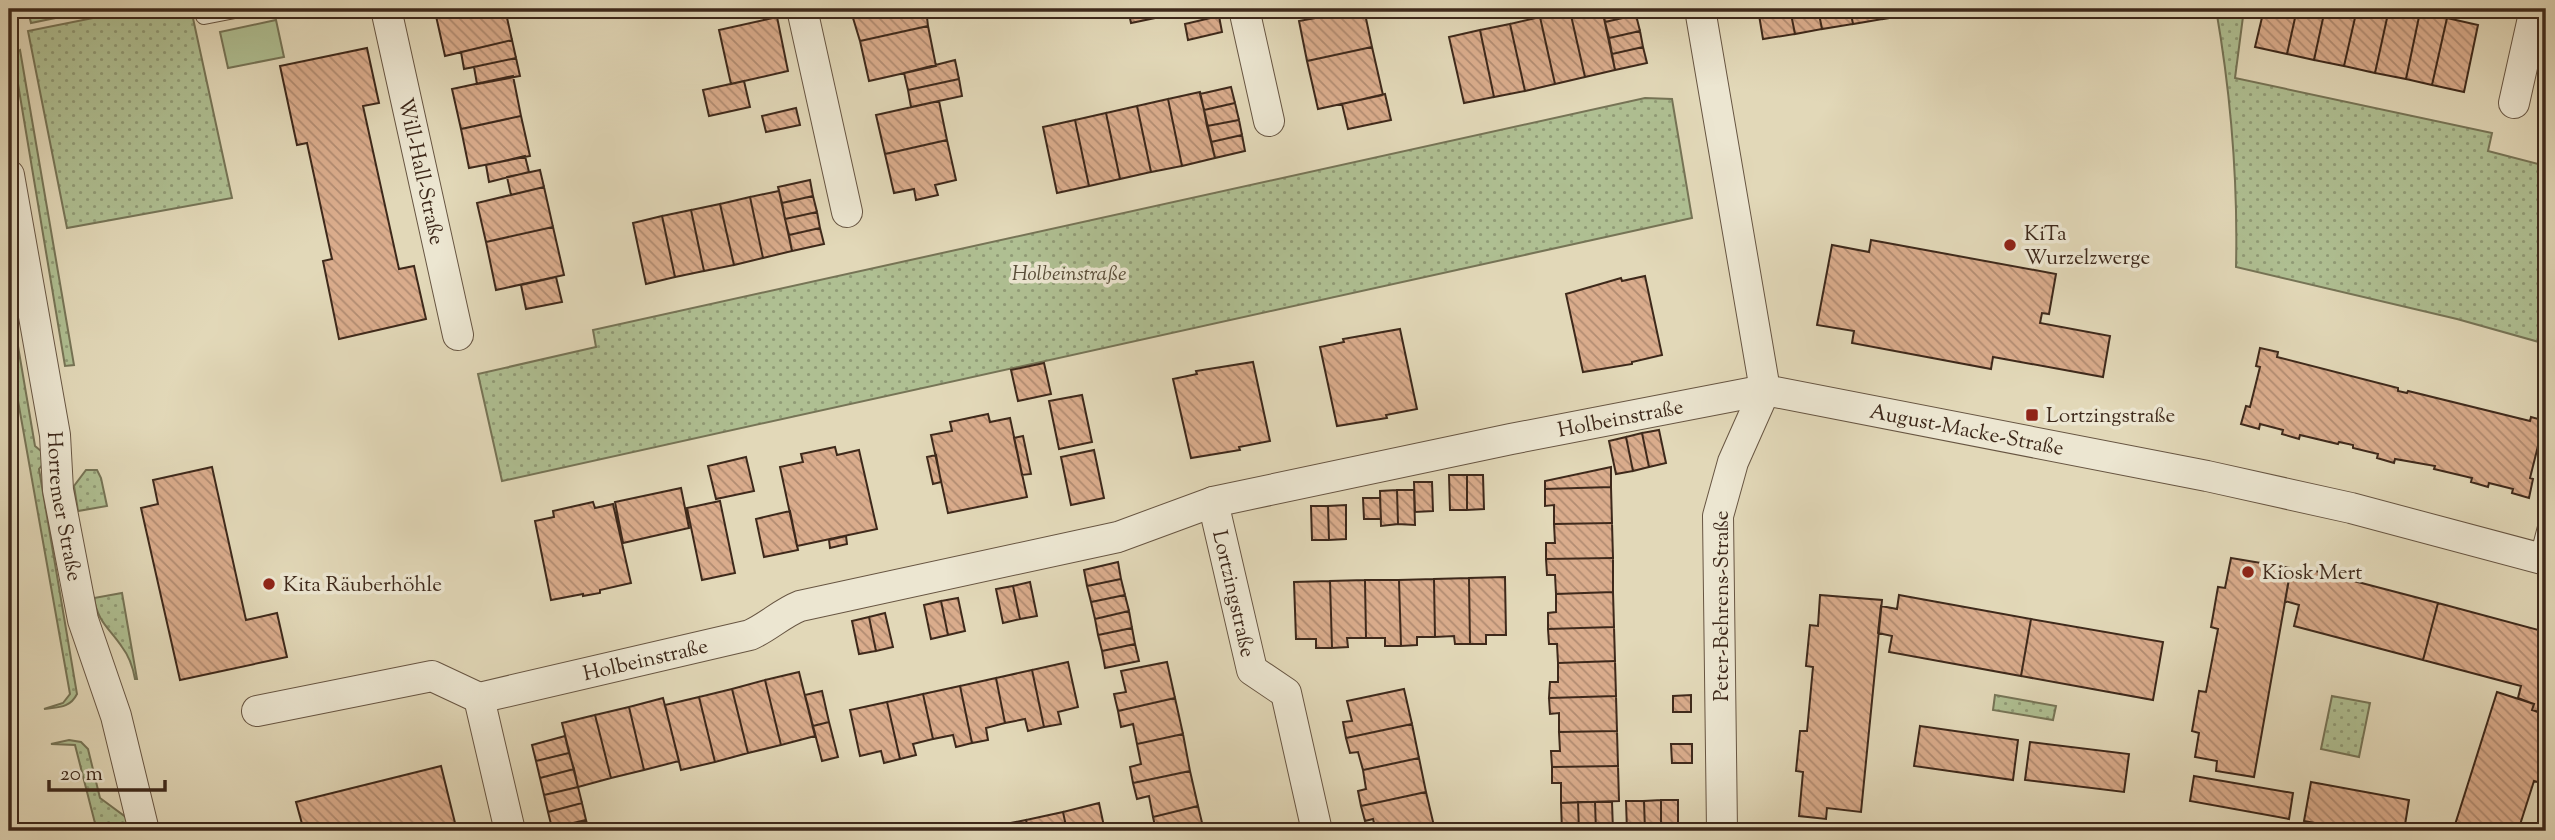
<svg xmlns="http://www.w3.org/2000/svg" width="2555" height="840" font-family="'Sorts Mill Goudy',serif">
<defs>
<pattern id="grass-dots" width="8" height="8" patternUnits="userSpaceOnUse" patternTransform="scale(1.75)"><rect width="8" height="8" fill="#afbf92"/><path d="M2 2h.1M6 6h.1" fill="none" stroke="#909b76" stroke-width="1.8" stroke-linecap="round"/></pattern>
<pattern id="building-back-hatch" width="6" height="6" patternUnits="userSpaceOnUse" patternTransform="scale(1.75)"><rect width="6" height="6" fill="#daac8c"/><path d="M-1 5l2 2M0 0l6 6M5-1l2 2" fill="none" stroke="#b28c72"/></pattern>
</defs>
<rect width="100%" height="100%" fill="#e2d8b8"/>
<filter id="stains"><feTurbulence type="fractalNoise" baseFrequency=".00286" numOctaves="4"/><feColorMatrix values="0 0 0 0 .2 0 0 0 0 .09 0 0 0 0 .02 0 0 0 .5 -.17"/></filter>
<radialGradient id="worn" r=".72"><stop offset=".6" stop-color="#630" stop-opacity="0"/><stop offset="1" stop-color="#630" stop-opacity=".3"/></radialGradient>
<path fill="url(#grass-dots)" stroke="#767456" stroke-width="2" d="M39 9H99L31 23 28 11Z
M138 9H191L232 198 67 228 28 31Z
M2216 9H2244L2235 78 2492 133 2488 151 2546 166V344L2457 319 2236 267C2238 179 2231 95 2216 9Z
M20 50 74 365 65 366 13 54Z
M1645 98 1672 99 1692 218 502 481 478 374 596 347 593 330Z
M12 311 35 446 41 451 43 464 39 469 77 694C70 708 59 707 44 709L63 703 70 694 9 350V312Z
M86 470H97L101 478 107 506 78 511 74 486Z
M122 593 137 679H135C133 668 129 656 122 647 110 629 97 621 94 598Z
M1995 695 2056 706 2053 720 1993 710Z
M2332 696 2370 703 2359 757 2321 749Z
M69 740 81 742 88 749 100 798 127 818 133 831H97L75 745 51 744Z"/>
<path fill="#afbf92" stroke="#767456" stroke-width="2" d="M276 20 284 57 228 68 220 32Z"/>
<path fill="url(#building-back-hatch)" stroke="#3e291b" stroke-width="2" d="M468 9H505L512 40 445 56 436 16Z
M853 9H926L928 26 860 41 853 18 855 17Z
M1128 9H1163L1165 16 1131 23Z
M1364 9 1372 47 1307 61 1299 21Z
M1579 9H1602L1615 70 1585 77 1570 11Z
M1602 9H1635L1636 15 1605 22Z
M1758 9H1790L1795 34 1763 39Z
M1790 9H1818L1822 29 1795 34Z
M1818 9H1850L1853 24 1822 29Z
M1850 9H1882L1883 19 1853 24Z
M1882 9H1913L1914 14 1883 19Z
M2264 9H2297L2287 54 2255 47Z
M2297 9H2325L2314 60 2287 54Z
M2325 9H2357L2344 66 2314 60Z
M2357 9H2389L2375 73 2344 66Z
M2389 9 2420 12 2406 79 2375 73Z
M1570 11 1585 77 1555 84 1540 17Z
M2420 12 2447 18 2432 85 2406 79Z
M1636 15 1640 31 1609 38 1605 22Z
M1219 16 1222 32 1188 40 1185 24Z
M777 17 788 71 731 84 719 30Z
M1540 17 1555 84 1525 91 1510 24Z
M2447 18 2478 25 2464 92 2432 85Z
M1510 24 1525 91 1494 97 1480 30Z
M928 26 936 66 869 81 860 41Z
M1480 30 1494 97 1464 103 1449 37Z
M1640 31 1643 47 1612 54 1609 38Z
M512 40 516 58 464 69 461 52Z
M1372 47 1383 95 1318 109 1307 61Z
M1643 47 1647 63 1615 70 1612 54Z
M367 48 379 103 363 106 399 269 414 266 426 319 339 339 323 261 332 259 307 143 297 145 280 66Z
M516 58 520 76 477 84 474 67 464 69Z
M955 60 959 79 908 90 904 73Z
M513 76 521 116 461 129 452 89Z
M959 79 962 96 911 107 908 90Z
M744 81 750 107 709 116 703 90Z
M1231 87 1235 103 1204 110 1200 94Z
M1200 92 1215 158 1182 166 1168 99Z
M1385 94 1391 120 1348 129 1342 104Z
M1168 99 1182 166 1151 172 1137 106Z
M939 101 947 140 885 154 876 115Z
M1235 103 1239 120 1207 126 1204 110Z
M1137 106 1151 172 1120 179 1106 113Z
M796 108 800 125 766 132 762 116Z
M1106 113 1120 179 1089 186 1075 120Z
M521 116 530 156 469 168 461 129Z
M1075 120 1089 186 1057 193 1043 127Z
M1239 120 1242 135 1211 142 1207 126Z
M1242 135 1245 151 1215 158 1211 142Z
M947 140 956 180 935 185 938 195 916 200 914 189 894 193 885 154Z
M525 156 529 172 489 182 486 165Z
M540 170 544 187 511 195 507 177Z
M810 180 813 196 782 203 778 187Z
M544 187 553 227 486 242 477 203Z
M779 191 792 251 763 258 750 197Z
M813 196 817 212 785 219 782 203Z
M750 197 763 258 734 265 720 204Z
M720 204 734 265 704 271 691 210Z
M691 210 704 271 675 277 662 216Z
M817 212 820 228 789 235 785 219Z
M662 216 675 277 646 284 633 223Z
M553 227 564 275 496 290 486 242Z
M820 228 824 244 792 251 789 235Z
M1871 240 2056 274 2049 314 2042 313 2040 323 2110 336 2103 377 1993 357 1991 369 1852 343 1854 331 1817 325 1832 245 1869 252Z
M1645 276 1662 355 1632 362V364L1583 372 1566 294 1621 278 1622 281Z
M556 277 562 302 526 309 521 285Z
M1400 329 1417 409 1386 415 1387 418 1337 426 1320 347 1344 342 1343 339Z
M2260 348 2278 352 2277 357 2398 388V391L2407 393 2408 391 2530 421 2531 417 2546 421 2544 439 2540 438 2530 478 2533 479 2529 498 2512 493 2513 489 2489 483 2488 487 2471 482 2472 478 2434 469 2435 466 2395 459 2394 463 2377 458 2378 454 2353 448V445L2339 442 2338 444 2300 435 2299 439 2282 434 2283 430 2260 424 2259 429 2241 424 2246 406 2250 407 2260 367 2256 366Z
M1253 362 1270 441 1239 447 1240 450 1191 458 1173 379 1197 374 1196 371Z
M1044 363 1051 394 1018 401 1011 370Z
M1082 395 1092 442 1059 449 1049 401Z
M988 414 990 422 1010 418 1027 497 948 513 931 435 952 431 950 422Z
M1659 430 1666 463 1649 467 1642 433Z
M1642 433 1649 467 1633 471 1626 437Z
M1023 436 1031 474 1022 475 1014 438Z
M1626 437 1633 471 1616 474 1609 441Z
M835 447 837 455 859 450 877 529 797 546 780 467 803 462 801 454Z
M1094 450 1104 498 1071 505 1061 457Z
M936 455 941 482 933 484 927 457Z
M746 457 754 491 716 499 708 466Z
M212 467 246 620 277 613 287 657 180 680 141 508 158 504 153 480Z
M1611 467V487L1545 489V481Z
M1449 475H1467V510H1450Z
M1467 475H1483L1484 509 1467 510Z
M1414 482H1432L1433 511 1415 512Z
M1611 487 1612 523 1554 524V505L1545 506V489Z
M681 488 689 528 623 543 615 502Z
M1397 490 1398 524 1381 526 1380 491Z
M1397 490H1414L1415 525 1398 524Z
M1363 498H1380L1381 519H1364Z
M720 501 735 573 702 580 687 508Z
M593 502 595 508 613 504 631 583 600 590V593L583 596V594L551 600 535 521 554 517 553 511Z
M1346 505V539L1329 540 1328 506Z
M1311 506H1328L1329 540H1312Z
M790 511 798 550 764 557 756 519Z
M1612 523 1613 558 1546 559V543H1555L1554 524Z
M846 536 847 544 830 548 829 540Z
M1613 558V592L1556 594 1555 575H1547L1546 559Z
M2231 558 2291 568 2254 777 2216 771 2217 761 2195 757 2199 733 2192 731 2199 691 2206 692 2218 629 2211 627 2218 587 2225 588Z
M1118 562 1121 579 1087 586 1084 570Z
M2308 569 2438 603 2423 660 2294 626 2299 605 2285 601 2290 573 2306 578Z
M1505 577 1506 635H1486V644H1470L1469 578Z
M1469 578 1470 644H1455L1454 636 1435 637 1434 579Z
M1121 579 1125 595 1091 602 1087 586Z
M1434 579 1435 637H1417V645L1401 646 1399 580Z
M1365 580H1399L1401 646H1385V638H1366Z
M1365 580 1366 638H1347L1348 647 1332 648 1330 581Z
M1330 581 1332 648H1316V639H1296L1294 582Z
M1030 582 1037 616 1020 619 1013 586Z
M1013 586 1020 619 1003 623 996 589Z
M1613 592 1614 627 1548 629V613L1556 612V594Z
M1125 595 1129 611 1095 619 1091 602Z
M1820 595 1882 600 1861 812 1827 808 1826 819 1799 816 1803 772 1796 771 1800 731H1807L1813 667 1806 666 1810 625 1818 626Z
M1899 595 2031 619 2021 676 1889 652 1892 636 1878 633 1881 606 1897 609Z
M958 598 965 631 948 635 941 601Z
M941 601 948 635 931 639 924 605Z
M2438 603 2546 632V693L2540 713 2532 710 2534 704 2518 698 2521 686 2423 660Z
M1129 611 1132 628 1098 635 1095 619Z
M885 613 893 647 876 651 869 617Z
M869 617 876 651 859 654 852 621Z
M2031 619 2163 642 2153 700 2021 676Z
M1614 627 1615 661 1558 663 1557 644H1549L1548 629Z
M1132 628 1135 644 1102 651 1098 635Z
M1135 644 1139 661 1105 668 1102 651Z
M1615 661 1616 696 1549 698 1550 682H1558V663Z
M1068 662 1078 707 1058 712 1061 724 1044 727 1032 670Z
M1167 662 1175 698 1118 711 1114 694 1126 692 1121 671Z
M1032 670 1044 727 1028 731 1025 719 1005 723 996 678Z
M799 672 815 736 781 745 765 680Z
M996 678 1005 723 986 728 988 740 972 743 960 686Z
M765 680 781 745 748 753 732 689Z
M960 686 972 743 956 747 953 735 933 739 923 694Z
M732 689 748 753 715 762 699 697Z
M1404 689 1412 724 1346 738 1343 722 1352 721 1347 701Z
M822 691 829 722 813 726 805 695Z
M2497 692 2534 704 2532 710 2546 714V766L2541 783 2534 781 2518 831H2453Z
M923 694 933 739 913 744 916 755 900 759 887 702Z
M1691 695V712H1673V696Z
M1616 696 1617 731 1559 732V713L1550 714 1549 698Z
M699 697 715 762 681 770 665 705Z
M663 698 679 761 644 770 629 707Z
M1175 698 1183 734 1137 744 1133 724 1121 727 1118 711Z
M887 702 900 759 884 763 881 751 860 756 850 710Z
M629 707 644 770 611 778 595 715Z
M595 715 611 778 578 787 562 723Z
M829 722 838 757 822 761 813 726Z
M1412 724 1419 758 1363 770 1358 752 1350 753 1346 738Z
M1920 726 2018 740 2013 780 1914 766Z
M1617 731 1618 766 1552 767 1551 751H1560L1559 732Z
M1183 734 1190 771 1133 783 1130 767 1141 764 1137 744Z
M565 736 569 753 536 761 532 745Z
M2030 742 2129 754 2124 792 2025 780Z
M1671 744H1692V763H1672Z
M569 753 574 769 540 778 536 761Z
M1419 758 1426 792 1361 806 1358 791 1366 789 1363 770Z
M441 766 457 831H304L296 802Z
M1618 766 1619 801 1561 803V783H1552V767Z
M574 769 578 787 544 795 540 778Z
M1190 771 1198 806 1153 817 1149 796 1137 799 1133 783Z
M2194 776 2293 793 2289 819 2190 801Z
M2311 782 2409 800 2404 831H2358L2304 821Z
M578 787 582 803 548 812 544 795Z
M1426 792 1434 826 1412 831H1376L1373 819 1365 821 1361 806Z
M1661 800H1678V831H1661Z
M1661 800V831H1645L1644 801Z
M1626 801H1644L1645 831H1627Z
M1578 802H1595L1596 831H1579Z
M1578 802 1579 831H1562L1561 803Z
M1595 802H1612L1613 831H1596Z
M582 803 586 820 552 828 548 812Z
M1099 803 1105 831H1067L1063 812Z
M1198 806 1204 831H1156L1153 817Z
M1063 812 1067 831H1029L1026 820Z
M586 820 589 831H553L552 828Z
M1026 820 1029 831H991L990 827Z"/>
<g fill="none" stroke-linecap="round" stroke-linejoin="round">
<defs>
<path id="service" d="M202 9 204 16 240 9
M2538 558 2546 527"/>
<g id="minor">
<path id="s1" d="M386 9 458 335"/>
<path d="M802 9 847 212"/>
<path d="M1244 9 1269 121"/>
<path d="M1700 9 1765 390"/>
<path d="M2514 103 2535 9"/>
<path id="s2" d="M9 175 55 435 58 490 83 620 116 716 144 831"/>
<path id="s3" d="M1213 502 1252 670 1286 693 1317 831"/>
<path d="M479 698 510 831"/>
<path id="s4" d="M257 711 432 676 479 698 750 635C768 627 782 613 800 606L1118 537 1213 502 1511 439 1765 390 2207 476 2351 508 2546 560"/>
<path d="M1722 831 1718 516 1733 462 1765 390"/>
</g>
</defs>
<use href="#service" stroke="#675542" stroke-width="18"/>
<use href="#minor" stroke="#675542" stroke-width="32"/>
<use href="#service" stroke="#ece6d1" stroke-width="16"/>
<use href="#minor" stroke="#ece6d1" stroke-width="30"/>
</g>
<g fill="#8f2418" stroke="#ece6d1" stroke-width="2.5">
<circle cx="2010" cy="245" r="7"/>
<rect x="2025" y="408" width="14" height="14" rx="3.5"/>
<circle cx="2248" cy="572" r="7"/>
<circle cx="269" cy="584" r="7"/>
</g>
<g text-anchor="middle" stroke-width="7" stroke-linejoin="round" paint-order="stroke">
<g font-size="21" fill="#3e291b" stroke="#ece6d1">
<text dy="7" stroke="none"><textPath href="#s1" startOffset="166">Will-Hall-Straße</textPath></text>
<text dy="7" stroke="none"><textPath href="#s4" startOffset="1409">Holbeinstraße</textPath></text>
<text dy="7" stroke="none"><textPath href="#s4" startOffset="1762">August-Macke-Straße</textPath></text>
<text dy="7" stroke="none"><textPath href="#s2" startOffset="336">Horremer Straße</textPath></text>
<text dy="7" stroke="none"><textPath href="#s3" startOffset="94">Lortzingstraße</textPath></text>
<text transform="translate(1721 606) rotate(-90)" y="7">Peter-Behrens-Straße</text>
<text dy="7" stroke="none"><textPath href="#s4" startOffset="401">Holbeinstraße</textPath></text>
</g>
<g font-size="21" fill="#3e291b" stroke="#ece6d1" text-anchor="start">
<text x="2024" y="240">KiTa<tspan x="2024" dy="24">Wurzelzwerge</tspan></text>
<text x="2046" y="422">Lortzingstraße</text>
<text x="2262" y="579">Kiosk Mert</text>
<text x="283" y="591">Kita Räuberhöhle</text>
</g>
<g font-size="21" font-style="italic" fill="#5a4e39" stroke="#ece6d1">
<text x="1069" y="280">Holbeinstraße</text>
</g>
</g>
<rect width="2555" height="840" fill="none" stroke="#e2d8b8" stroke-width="35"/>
<rect x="10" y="10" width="2534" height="819" fill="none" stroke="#3e291b" stroke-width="3.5"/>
<rect x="18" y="18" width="2520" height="805" fill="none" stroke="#3e291b" stroke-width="2"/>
<path d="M49 780v10h116v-10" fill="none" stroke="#3e291b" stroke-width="3.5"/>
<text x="60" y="780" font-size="21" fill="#3e291b" stroke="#ece6d1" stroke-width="5" paint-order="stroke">20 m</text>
<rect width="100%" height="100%" filter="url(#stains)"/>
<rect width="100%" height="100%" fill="url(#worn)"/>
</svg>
